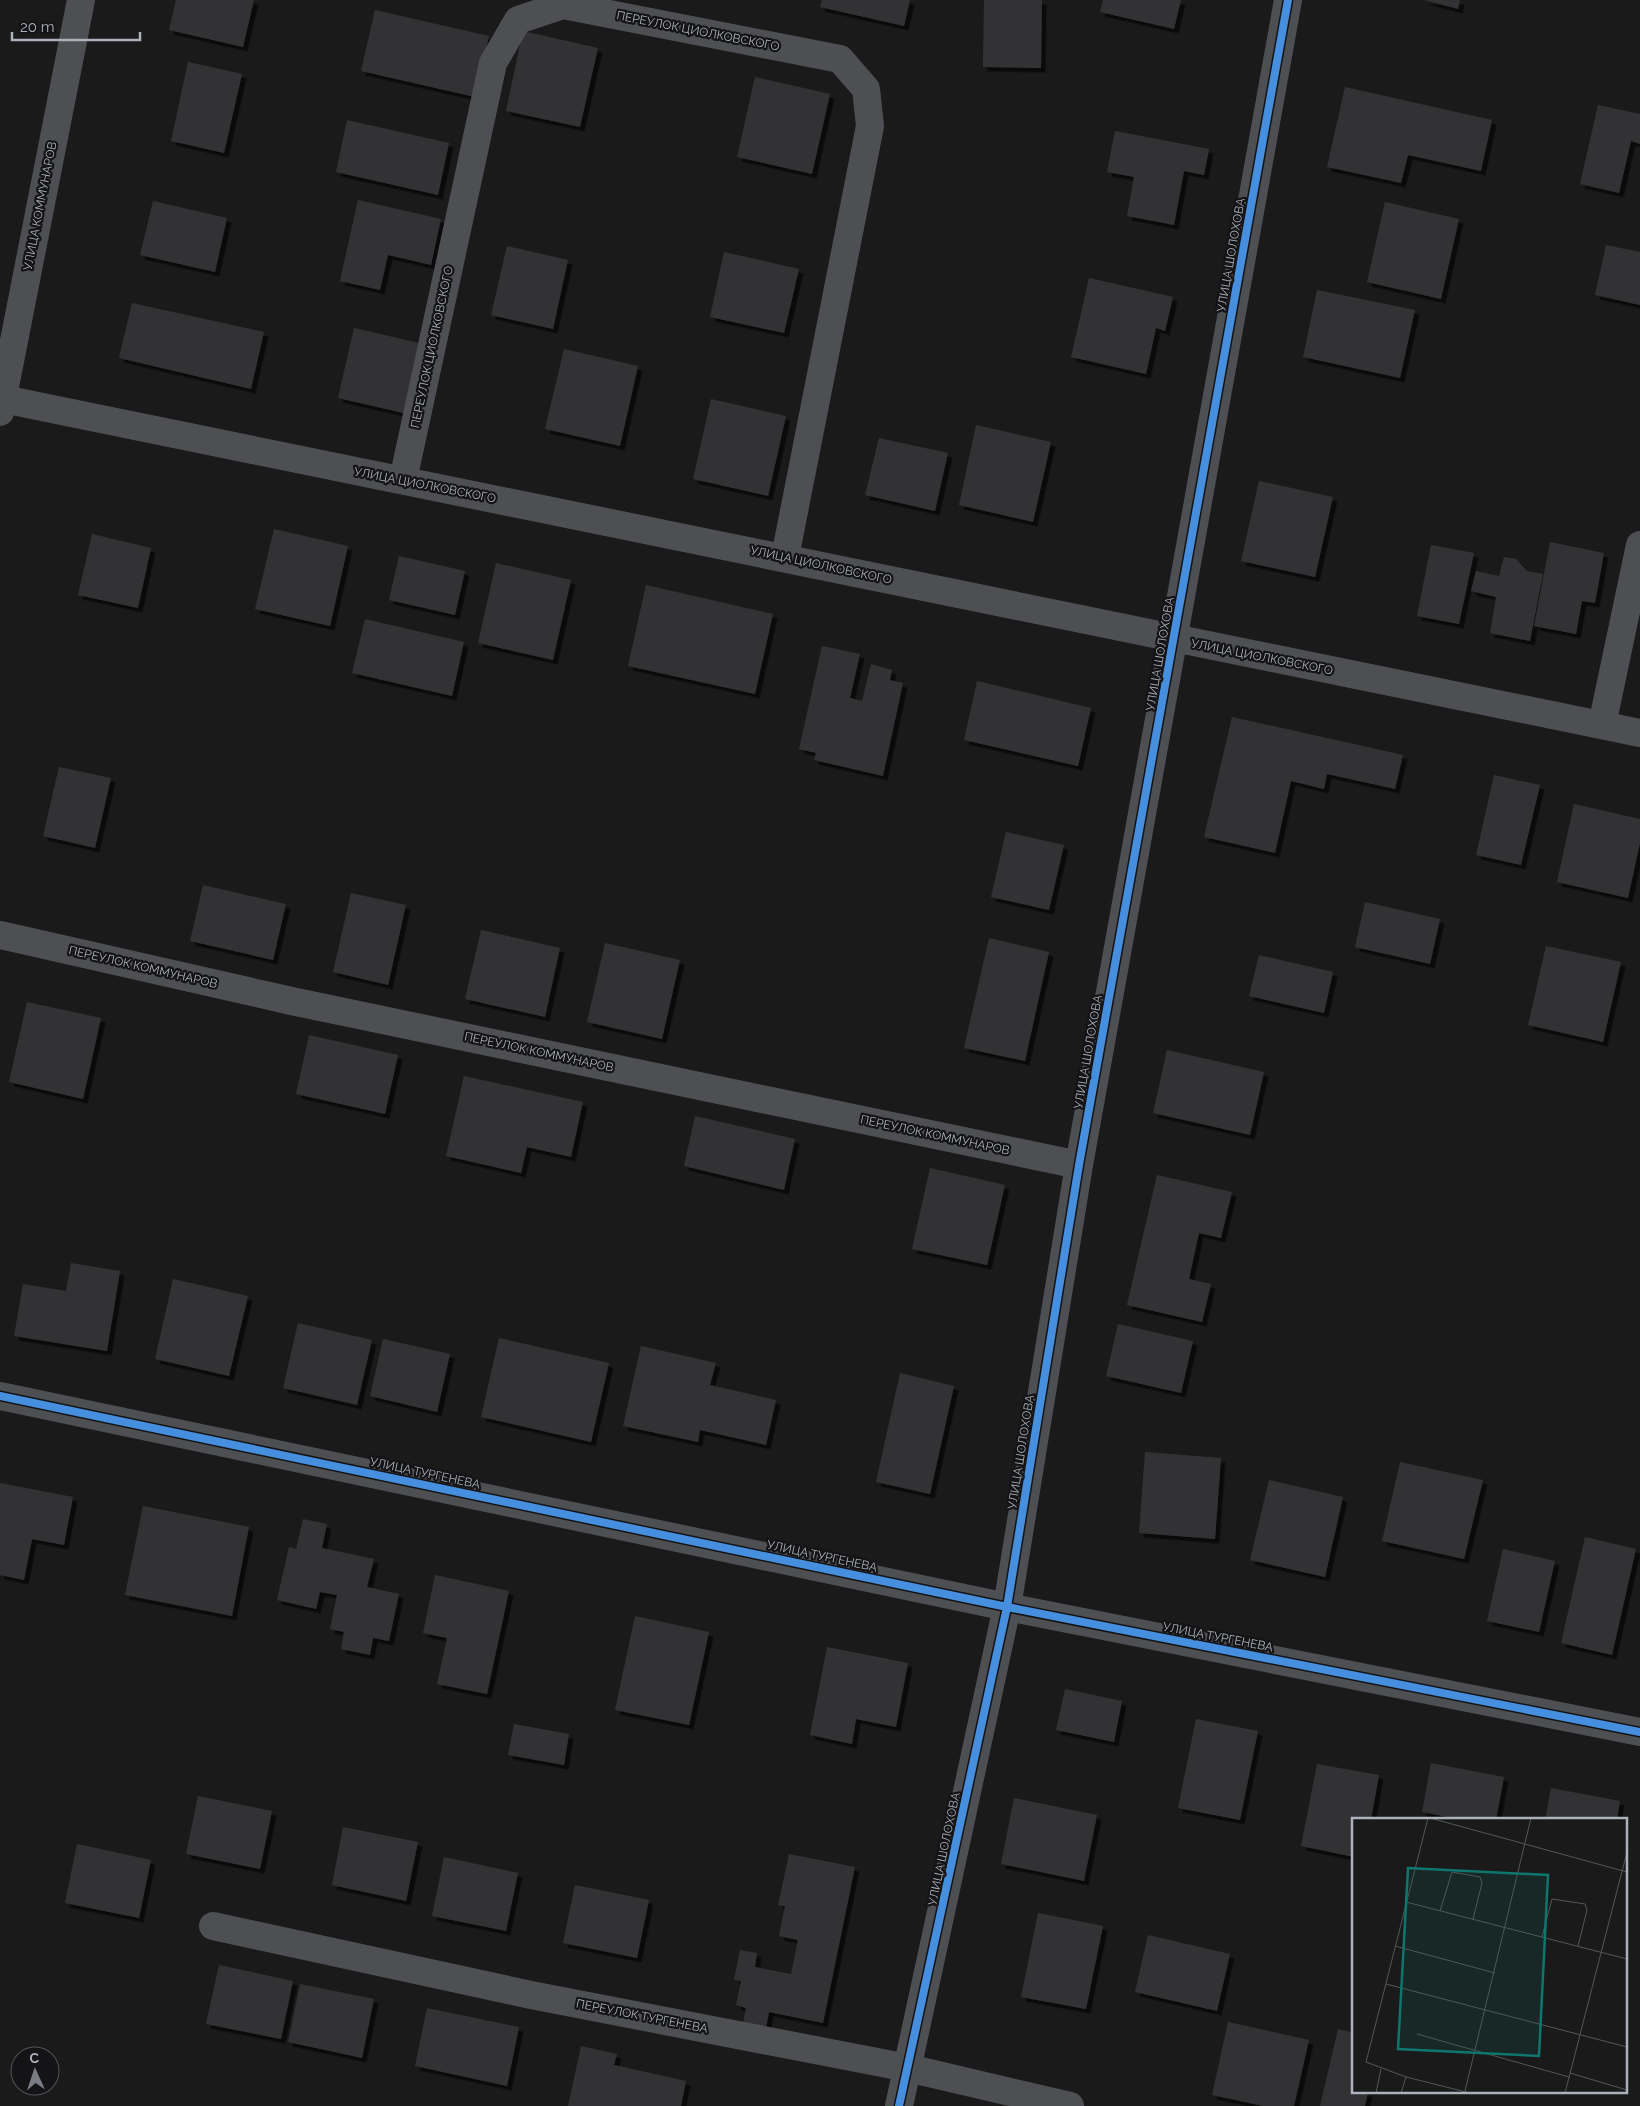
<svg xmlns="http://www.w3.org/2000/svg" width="1640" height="2106" font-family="Raleway,sans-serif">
<defs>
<filter id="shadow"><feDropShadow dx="4.5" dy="4.5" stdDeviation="0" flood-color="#0009"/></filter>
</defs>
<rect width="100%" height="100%" fill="#1a1a1a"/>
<path fill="#333334" filter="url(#shadow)" d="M176 0H254L243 47 169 30Z
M822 0H910L904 26 820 7Z
M984 0H1042L1041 68 983 67Z
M1103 0H1181L1174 29 1100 12Z
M1424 0H1460L1458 9Z
M375 10 489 36 475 97 361 71Z
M523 31 598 48 580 127 506 111Z
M188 62 242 74 224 153 171 141Z
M755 77 830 94 812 174 737 157Z
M1345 87 1492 120 1481 171 1408 155 1401 183 1327 167Z
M1598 105 1640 114V144L1631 141 1619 193 1580 184Z
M347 120 449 143 438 195 336 172Z
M1115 131 1209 149 1204 175 1184 171 1174 225 1127 216 1134 177 1107 172Z
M358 200 441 219 431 265 388 255 380 290 340 281Z
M153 201 227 218 215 272 140 255Z
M1385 202 1459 219 1441 299 1367 282Z
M1606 245 1640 252V305L1595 295Z
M507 246 568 260 553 329 491 315Z
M724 252 799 269 784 333 710 317Z
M1089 278 1173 297 1165 331 1156 328 1146 374 1071 357Z
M1317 290 1415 310 1400 378 1303 357Z
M132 303 264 332 251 389 119 358Z
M354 328 428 345 412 415 338 398Z
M564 349 638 366 620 446 545 429Z
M711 399 786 416 768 496 693 479Z
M976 425 1051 442 1033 522 959 505Z
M879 438 948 453 935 511 865 495Z
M1259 481 1333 497 1315 577 1241 561Z
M274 529 348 546 330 626 255 609Z
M92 534 151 548 138 608 78 595Z
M1550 542 1604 553 1595 603 1582 601 1576 634 1534 626Z
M1431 545 1474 553 1459 624 1417 616Z
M399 556 465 571 455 615 389 600Z
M1504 557 1516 559 1527 571 1543 574 1530 641 1490 633 1496 597 1471 591 1476 571 1499 576Z
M496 563 571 580 553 660 478 643Z
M646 585 773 614 755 694 628 666Z
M365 619 464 642 452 696 352 673Z
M822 646 860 654 850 698 862 701 871 664 892 670 890 680 903 683 883 776 814 760 816 753 799 749Z
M977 681 1091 708 1078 766 964 740Z
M1232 717 1403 755 1395 789 1327 774 1324 789 1291 781 1275 853 1204 837Z
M59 767 111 778 95 848 43 836Z
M1494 775 1540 785 1521 865 1476 855Z
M1574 804 1640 819V843L1628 898 1557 882Z
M1006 832 1064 845 1049 910 991 897Z
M203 885 286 904 273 960 190 941Z
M351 893 406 905 388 985 333 972Z
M1365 902 1440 919 1430 964 1355 947Z
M481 930 560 948 545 1017 465 999Z
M989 938 1049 952 1025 1061 964 1048Z
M605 943 680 960 662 1039 587 1022Z
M1546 946 1621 962 1603 1042 1528 1025Z
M1259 955 1333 972 1324 1013 1249 996Z
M27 1002 101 1018 83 1099 9 1082Z
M309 1035 398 1055 385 1114 296 1094Z
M1167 1050 1264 1072 1250 1135 1153 1113Z
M464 1076 583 1102 571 1157 527 1147 521 1173 446 1156Z
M695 1116 795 1139 784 1190 684 1166Z
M930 1168 1005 1185 987 1265 912 1249Z
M1157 1175 1232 1192 1221 1238 1199 1233 1189 1279 1211 1284 1202 1322 1127 1305Z
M71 1263 120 1271 107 1351 14 1336 23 1284 66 1291Z
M173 1279 248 1296 229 1376 155 1359Z
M298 1323 372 1340 357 1405 283 1388Z
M1118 1324 1193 1341 1181 1393 1106 1376Z
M499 1338 609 1363 591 1442 481 1417Z
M383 1339 450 1354 437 1412 370 1396Z
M641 1346 716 1363 710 1385 776 1400 766 1445 700 1430 698 1442 623 1426Z
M900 1373 954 1386 930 1494 876 1482Z
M1145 1452 1221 1458 1215 1539 1139 1533Z
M1400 1462 1483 1480 1464 1559 1382 1541Z
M1269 1480 1343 1497 1325 1577 1250 1560Z
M0 1483 73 1497 64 1545 32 1539 24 1580 0 1575Z
M143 1506 249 1527 232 1616 125 1595Z
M303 1519 327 1524 322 1548 374 1559 367 1587 399 1594 389 1641 373 1638 370 1655 341 1649 344 1632 330 1629 337 1595 320 1592 316 1609 277 1600 289 1547 296 1549Z
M1585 1537 1636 1549 1612 1655 1561 1643Z
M1503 1549 1555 1561 1539 1632 1487 1621Z
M435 1575 509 1591 487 1694 437 1684 447 1638 423 1633Z
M635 1616 709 1632 689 1725 615 1710Z
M827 1647 908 1663 896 1727 856 1719 852 1744 810 1735Z
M1065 1689 1122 1701 1114 1742 1056 1730Z
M1196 1719 1258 1731 1240 1820 1178 1808Z
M514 1724 569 1734 564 1765 508 1755Z
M1431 1763 1504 1777 1496 1820H1463L1422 1812Z
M1317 1764 1379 1775 1371 1820H1354V1857L1301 1846Z
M1551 1788 1620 1801 1617 1820H1545Z
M198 1796 272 1811 260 1869 186 1854Z
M1014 1798 1097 1815 1084 1881 1001 1864Z
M343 1827 418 1842 406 1901 332 1885Z
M77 1844 151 1860 139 1918 65 1903Z
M789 1854 855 1867 823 2023 769 2012 766 2028 743 2024 746 2008 736 2005 741 1981 734 1980 740 1950 757 1953 755 1967 791 1974 798 1940 779 1936 785 1906 778 1905Z
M444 1857 518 1873 506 1931 432 1916Z
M575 1885 649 1900 637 1958 563 1943Z
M1038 1913 1103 1926 1086 2009 1021 1997Z
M1148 1935 1230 1954 1217 2011 1135 1992Z
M219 1965 293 1981 281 2039 206 2024Z
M300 1984 374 1999 362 2058 288 2042Z
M427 2008 519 2027 507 2086 415 2066Z
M1228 2022 1309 2040 1294 2106H1263L1212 2095Z
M1338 2029 1354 2033V2092H1368L1365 2106H1320Z
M581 2046 617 2054 614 2065 686 2081 681 2106H568Z"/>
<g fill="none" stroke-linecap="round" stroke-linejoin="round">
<path stroke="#4e4f53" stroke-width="28" d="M3 399 1640 733
M0 412 81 0
M403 480 493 63 518 20 563 5 840 59 866 89 870 126 785 557
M1602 725 1640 545
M0 935 296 1002 1079 1165
M0 1396 1007 1607 1640 1732
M213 1926 531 1995 908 2068 1070 2106
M899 2106 1007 1607 1079 1165 1288 0"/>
<defs>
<path id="cycleway" d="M0 1396 1007 1607 1640 1732
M899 2106 1007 1607 1079 1165 1288 0"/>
</defs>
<use href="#cycleway" stroke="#141416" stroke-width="11"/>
<use href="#cycleway" stroke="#468fdf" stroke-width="8"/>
</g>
<g text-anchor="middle" stroke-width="4.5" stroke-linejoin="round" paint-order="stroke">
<g font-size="12" fill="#acb1bb" stroke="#141416">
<text transform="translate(698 31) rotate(11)" y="4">ПЕРЕУЛОК ЦИОЛКОВСКОГО</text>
<text transform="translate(40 206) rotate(-79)" y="4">УЛИЦА КОММУНАРОВ</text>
<text transform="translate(1231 255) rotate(-80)" y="4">УЛИЦА ШОЛОХОВА</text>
<text transform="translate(432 347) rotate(-78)" y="4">ПЕРЕУЛОК ЦИОЛКОВСКОГО</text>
<text transform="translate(425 485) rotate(11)" y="4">УЛИЦА ЦИОЛКОВСКОГО</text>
<text transform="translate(821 565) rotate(12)" y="4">УЛИЦА ЦИОЛКОВСКОГО</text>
<text transform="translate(1160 654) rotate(-80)" y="4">УЛИЦА ШОЛОХОВА</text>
<text transform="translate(1262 657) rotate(11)" y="4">УЛИЦА ЦИОЛКОВСКОГО</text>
<text transform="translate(143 967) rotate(13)" y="4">ПЕРЕУЛОК КОММУНАРОВ</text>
<text transform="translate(539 1052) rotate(12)" y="4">ПЕРЕУЛОК КОММУНАРОВ</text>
<text transform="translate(1088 1052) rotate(-80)" y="4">УЛИЦА ШОЛОХОВА</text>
<text transform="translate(935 1135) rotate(12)" y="4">ПЕРЕУЛОК КОММУНАРОВ</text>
<text transform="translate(1021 1452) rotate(-81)" y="4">УЛИЦА ШОЛОХОВА</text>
<text transform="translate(425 1473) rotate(12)" y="4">УЛИЦА ТУРГЕНЕВА</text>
<text transform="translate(822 1556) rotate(12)" y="4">УЛИЦА ТУРГЕНЕВА</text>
<text transform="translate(1218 1637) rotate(11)" y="4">УЛИЦА ТУРГЕНЕВА</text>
<text transform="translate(944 1849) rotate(-78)" y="4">УЛИЦА ШОЛОХОВА</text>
<text transform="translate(642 2016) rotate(11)" y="4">ПЕРЕУЛОК ТУРГЕНЕВА</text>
</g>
</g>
<g transform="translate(1352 1818)">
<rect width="275" height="275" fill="#1a1a1a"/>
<path fill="none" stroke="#54565a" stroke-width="1" d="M76 0 14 244 54 259 118 275M78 0 275 54M54 84 275 141M88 93 100 54 128 59 130 65 121 101M190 119 200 81 233 86 235 92 226 128M43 128 143 155M34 166 275 229M65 216 217 259M218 255 275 272M113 273 179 0M24 275 29 251M49 275 54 259M213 275 275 34"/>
<path fill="#0f766e" fill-opacity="0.15" stroke="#0f766e" stroke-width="2.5" d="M56 50 196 57 187 238 46 231Z"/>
<rect width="275" height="275" fill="none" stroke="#acb1bb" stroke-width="2.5"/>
</g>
<g transform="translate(35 2071) rotate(357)"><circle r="24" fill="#141416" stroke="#515358"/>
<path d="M0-4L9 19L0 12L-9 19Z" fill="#797c83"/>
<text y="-8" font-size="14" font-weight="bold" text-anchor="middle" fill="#acb1bb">С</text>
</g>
<path d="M12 32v8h128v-8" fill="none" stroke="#acb1bb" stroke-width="2.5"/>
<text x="20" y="32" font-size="15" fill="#acb1bb" stroke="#141416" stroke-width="4" paint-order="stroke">20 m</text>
</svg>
